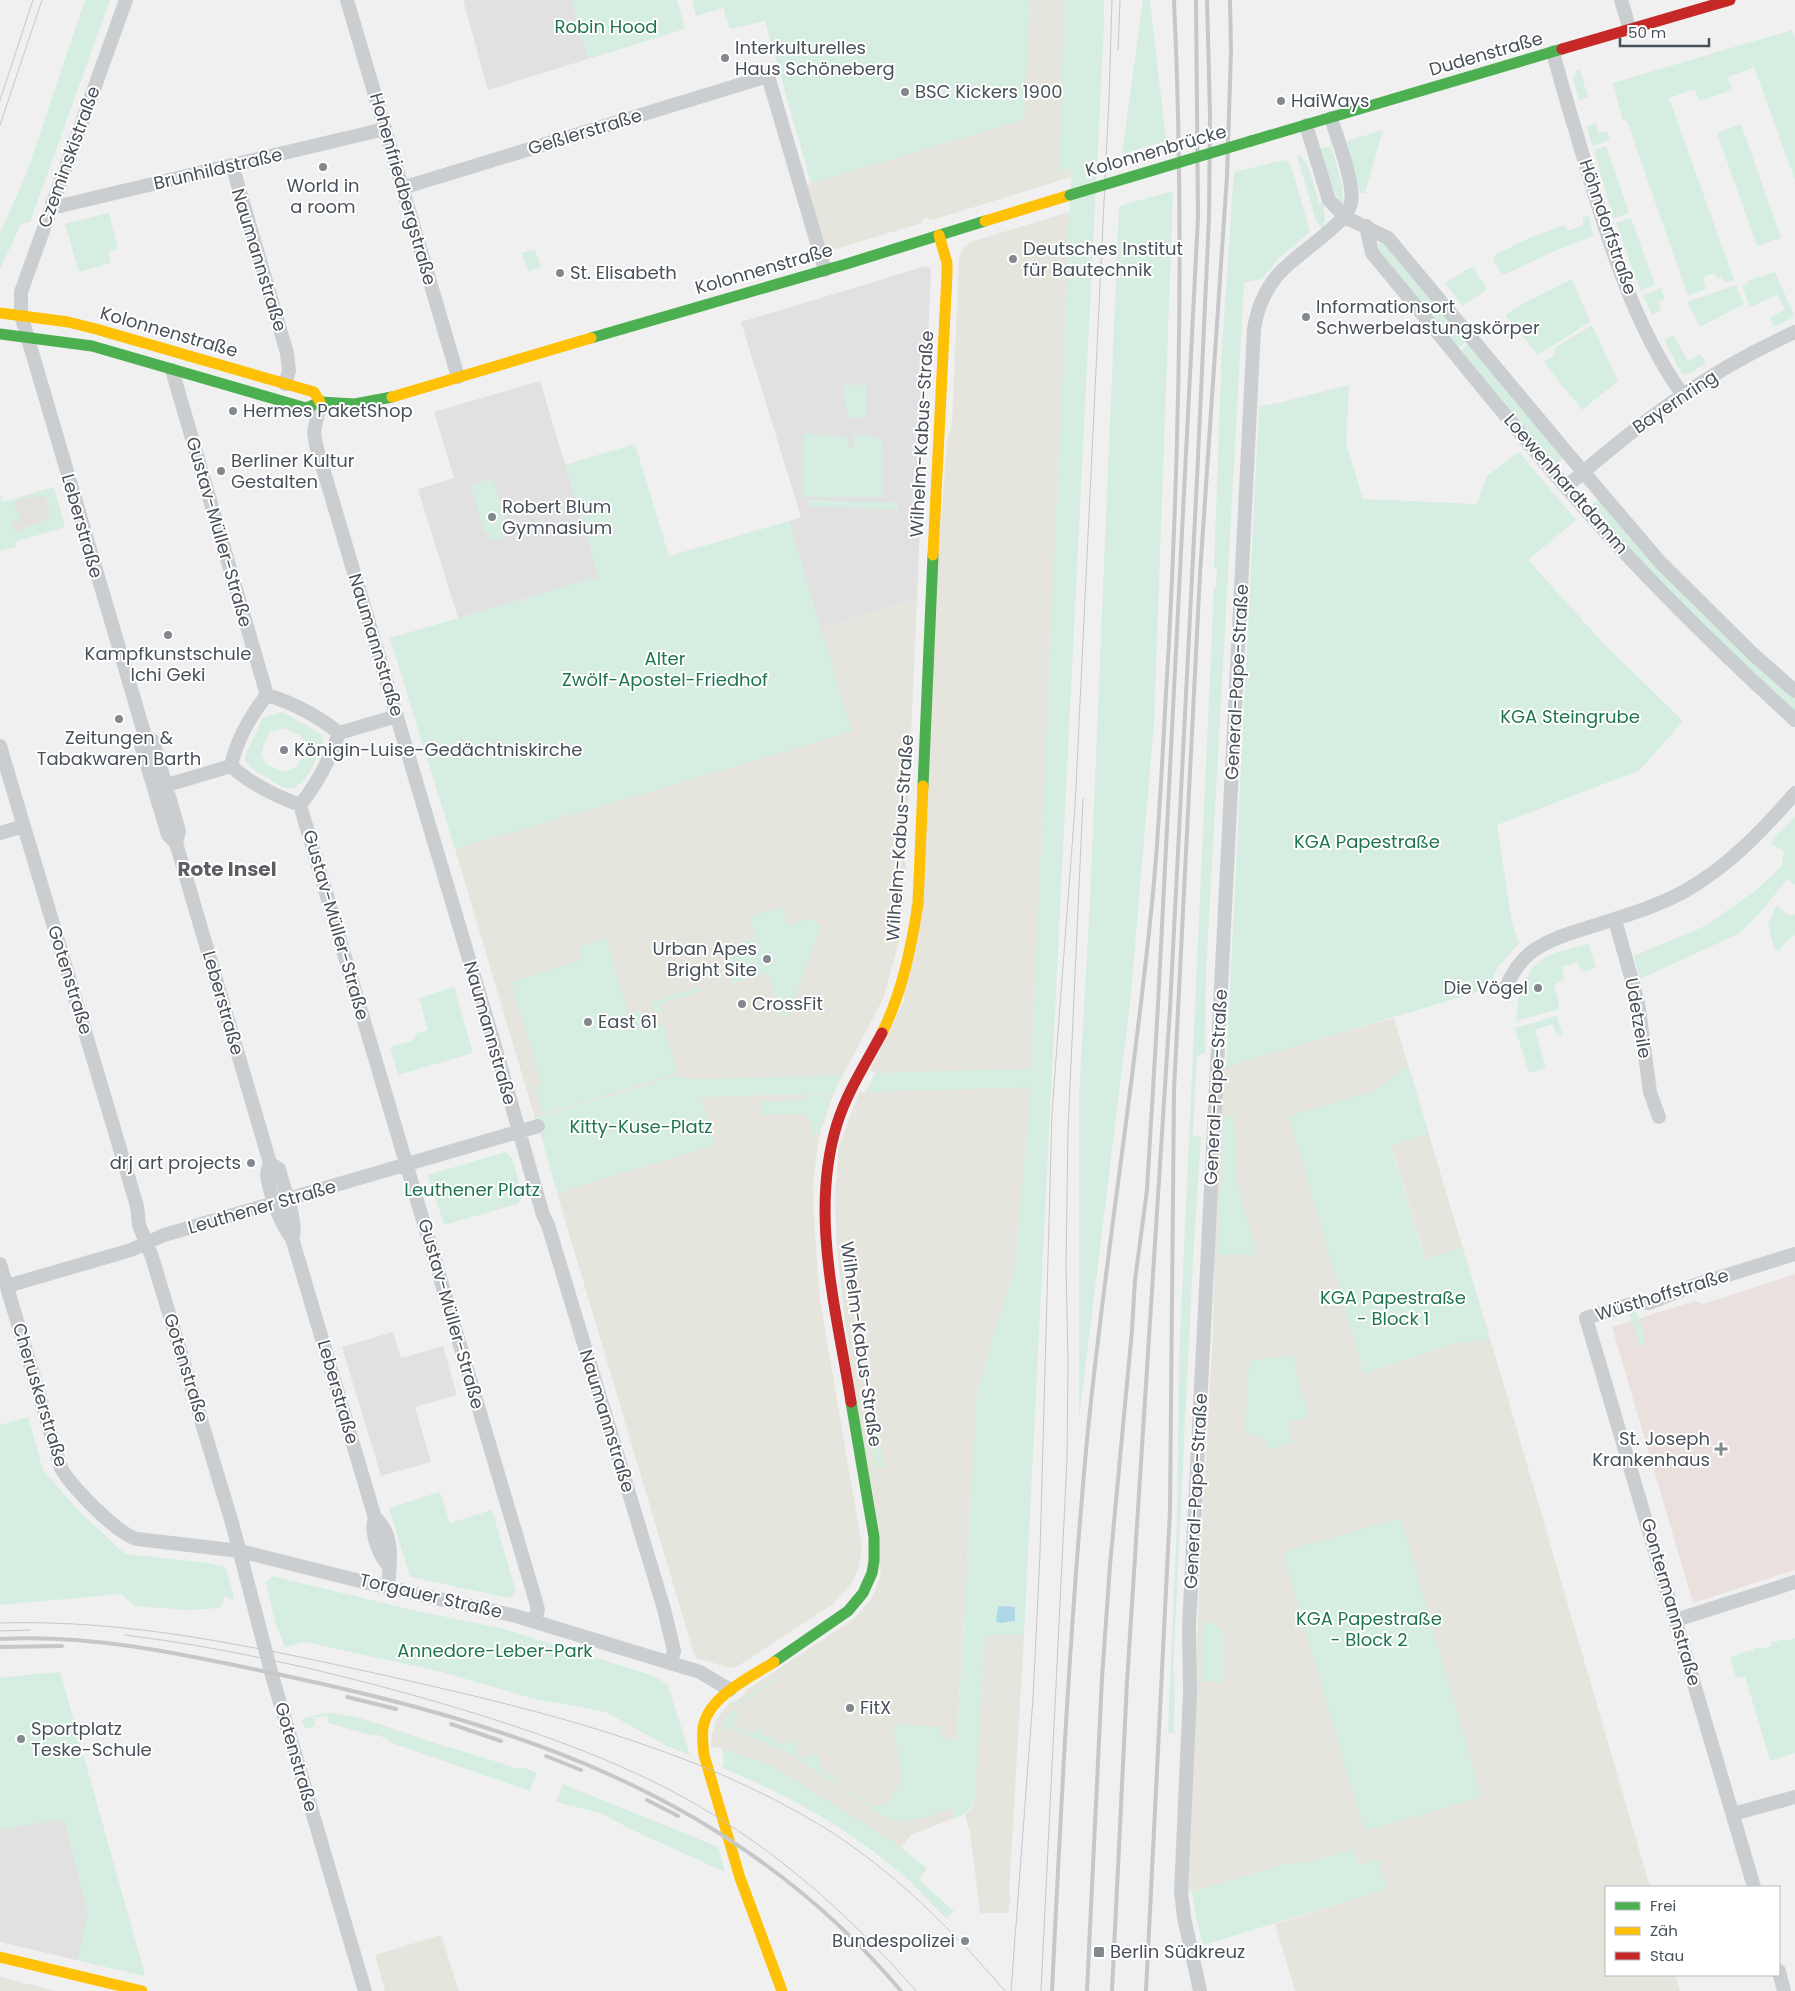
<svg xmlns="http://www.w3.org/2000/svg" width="1795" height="1991" font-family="Poppins,sans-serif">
<rect width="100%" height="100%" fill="#f0f0f0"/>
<path fill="#e5e4dd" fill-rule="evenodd" d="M1030 0H1064L1059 172 1072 169 1071 177 932 220 927 218 922 220V223L835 249 826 248 807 184 1024 120Z
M1069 212V221L1067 222V278L1031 1069 875 1073 870 1071 904 1001 947 442 952 424 959 257 963 248 971 242Z
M917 598 904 901 901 934 883 999 843 1075 696 1079 676 1076 535 1118 455 849 851 732 820 628Z
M1394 1018 1506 1392 1650 1887H1606V1975H1675L1680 1991H1295L1275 1924 1386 1889 1378 1860 1359 1865 1355 1849 1308 1862 1291 1863 1278 1866 1188 1893 1200 1561 1213 1331 1214 1280 1212 1256 1222 1067ZM1375 1091 1450 1341 1449 1345 1444 1347 1364 1374 1324 1232Z
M1031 1086 1015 1265 977 1392 952 1819 911 1835 901 1847 769 1765 722 1748 711 1747 712 1735 716 1720 729 1703 737 1700 745 1694V1691L854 1619 871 1599 881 1575 843 1306 836 1238 835 1193 839 1146 859 1092Z
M834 1093 821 1130 817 1151 813 1185 814 1220 820 1299 862 1547 859 1566 851 1585 833 1604 738 1666 731 1668 696 1658 693 1651 557 1193 716 1145 700 1097Z
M985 1634 1024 1635 1009 1894 1011 1895 1008 1913H980L970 1833 965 1815 972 1808 975 1797Z
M441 1935 459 1991H385L375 1955Z
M0 1977 52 1990 54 1991H0Z"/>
<path fill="#e2e1e1" d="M463 0H572L588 59 488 90Z
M926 266 931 269 917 598 820 628 789 521 801 517 741 322Z
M540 381 599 577 458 618 418 489 454 478 434 412Z
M393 1332 401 1358 443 1346 457 1395 415 1407 431 1462 381 1476 342 1347Z
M60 1672 145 1976 0 1942V1678Z"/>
<path fill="#eae1df" d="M1795 1274V1570L1693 1603 1612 1327 1695 1301 1703 1304Z"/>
<path fill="#d6ede1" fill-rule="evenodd" d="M85 0H110L30 222 21 224 0 269V233L26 175Z
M572 0H677L685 29 588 59Z
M692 0H1030L1024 120 811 183 765 21 730 29 723 8 696 16Z
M1064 0H1104V25L1024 1635H985L975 1797C971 1811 966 1815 952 1819L953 1808C931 1815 909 1826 886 1818L787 1752 721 1725C737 1696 775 1679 802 1662L733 1709 740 1717 733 1719 735 1728 742 1727 744 1734 762 1729 765 1737 773 1735 776 1744 794 1740 798 1758 818 1754 824 1776 831 1774 832 1779 837 1777 839 1786 875 1807 887 1804 902 1781 893 1724 942 1727 941 1740H957L977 1392 1015 1265 1031 1087 866 1092 875 1073 1031 1069 1067 278V222L1069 221 1072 169 1059 172Z
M1143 0H1150L1166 141 1122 154Z
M1792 30 1795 39V180L1754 67 1728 77 1732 90 1699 101 1695 89 1669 98 1734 280 1724 283 1722 277 1717 278 1715 273 1703 277 1706 289 1688 296 1627 121H1623L1613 83Z
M1580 69 1588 98 1579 100 1573 79 1576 71Z
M1596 123 1598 133 1607 131 1610 140 1592 146 1587 126Z
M1741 124 1781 238 1757 246 1717 133Z
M1383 130 1365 193H1360L1347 141Z
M1331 146 1342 185 1344 205H1341L1327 175 1319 149Z
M1606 146 1629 213 1613 219 1594 150Z
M1300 155 1308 166 1319 203 1323 202 1325 221 1323 229 1316 221 1297 156Z
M1284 160 1288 162 1291 166 1310 232 1280 257 1262 279 1244 283 1206 973 1205 1053 1197 1056 1193 1136 1201 1137 1193 1260 1173 1671 1175 1675 1174 1733H1168L1177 1520 1179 1360 1214 587H1216L1217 570 1214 568 1222 346 1234 172Z
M1173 191 1154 723 1130 1004 1079 1419V1096L1090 900 1119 206Z
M109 213 118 249 108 252 111 263 79 272 65 224Z
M1589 216 1593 236 1545 255 1506 274H1502L1493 260 1495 255 1529 238 1565 225 1567 231 1584 225 1582 218Z
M1631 218 1655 285 1640 290 1616 223Z
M1381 240 1467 341 1458 348 1376 249Z
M535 249 541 267 528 271 522 253Z
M1477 267 1474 270 1487 289 1463 306 1445 283 1469 268Z
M1775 272 1794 315 1792 318 1774 327 1770 317 1785 310 1777 295 1750 307 1742 286 1748 284 1747 281Z
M1572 279 1590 322 1538 355 1505 315 1526 302Z
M1736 285 1744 304 1700 327 1687 302Z
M1661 288 1665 299 1658 302 1661 310 1652 315 1643 295Z
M1592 325 1618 381 1582 410 1544 362 1556 354 1553 349Z
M1673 335 1688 361 1700 354 1706 363 1688 374H1682L1664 340Z
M1469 343 1564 458 1555 465 1460 351Z
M867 384 865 419 848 417 842 386Z
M1349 385 1346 443 1363 499 1477 504 1487 476 1519 452 1576 520 1528 560 1604 644 1683 721 1640 770 1497 825 1512 923 1519 943 1498 967 1488 989 1226 1067 1259 406 1278 403Z
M856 433 881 439 883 447V497H804V434L847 437 849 447H854L853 438Z
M635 444 669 556 789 521 852 732 455 849 390 638 599 577 565 465Z
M493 478 509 535 492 540 490 532 485 534 471 485Z
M54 487 65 527 15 542 16 547 0 551V493L3 502Z
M1599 499 1795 697V714L1733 657 1590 506Z
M809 500 898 503V510L809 506Z
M283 712 321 734 323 742C319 755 305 788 290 788 282 789 273 781 266 777 257 772 249 769 245 759L247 751 263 718ZM285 728 301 736 306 746 304 747 306 751 297 767 282 772 266 764 261 754 263 753 262 749 270 732Z
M1795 816V885L1787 879 1762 911 1740 933 1640 979 1634 956 1705 926 1754 892 1781 867 1784 852 1771 843 1774 838Z
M1777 905 1790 916 1792 914 1795 915V935L1786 942 1779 951 1775 950 1768 924Z
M782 907 788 925 813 918 821 927 788 1015 782 1017 767 973 732 983 721 949 756 938 749 917Z
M606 938 628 1013 640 1010 642 1019 664 1026 678 1073 543 1114 535 1087 542 1085 511 982 582 960 578 947Z
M1589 944 1596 968 1582 972 1577 962 1562 967 1564 979 1553 986 1558 997 1559 1009 1516 1021C1518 996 1522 970 1547 957 1559 950 1576 948 1589 944Z
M454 987 473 1053 398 1075 390 1047 412 1041 417 1033 428 1030 419 998Z
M698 987 702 991 659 1004 662 1013C656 1013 653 1011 651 1005L654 1001Z
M1557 1016 1562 1034 1557 1036 1553 1024 1535 1029 1546 1068 1529 1073 1515 1028Z
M1408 1065 1429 1134 1391 1146 1425 1259 1462 1247 1490 1339 1449 1345 1364 1374 1289 1116 1375 1091Z
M843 1075 834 1093 701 1097 716 1145 557 1193 536 1118 676 1076 696 1079Z
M832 1094 818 1135H812C812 1126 812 1119 804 1114L762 1115V1102L802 1100 807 1095Z
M1234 1115 1237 1184 1258 1255H1218L1223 1117Z
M505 1152 512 1158 523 1196 517 1204 444 1225 428 1175Z
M1633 1310 1638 1314 1646 1345 1640 1346 1628 1311Z
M1292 1355 1309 1417 1287 1423 1293 1443 1267 1450 1263 1437 1245 1433 1249 1361Z
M864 1395 873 1397 884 1467 876 1468Z
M28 1417 43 1470 78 1510 125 1554 208 1563 226 1567 235 1601 225 1596 220 1608 188 1610 135 1606 121 1594 0 1605V1425Z
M440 1492 450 1523 492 1510 516 1592 510 1598 410 1577 389 1508Z
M1401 1518 1482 1797 1364 1831 1283 1552Z
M272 1576 408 1609 504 1629 657 1677 668 1686 690 1755 665 1745 606 1712 531 1698 442 1672 305 1642 285 1647 275 1622 266 1583Z
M1203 1623H1214L1222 1631 1224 1637V1682L1201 1681Z
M1795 1638V1753L1770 1761 1745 1676 1736 1678 1730 1657 1751 1650 1752 1652 1755 1651 1754 1649 1761 1647 1762 1649 1771 1646V1643L1785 1639 1786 1641Z
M60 1672 145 1976 77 1960 88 1913 64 1819 0 1830V1678Z
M325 1713C360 1714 394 1730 426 1740 457 1750 488 1759 519 1769L522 1767 537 1773 530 1791 389 1742 390 1740 375 1734 374 1736 329 1723 327 1715 314 1718 315 1726 305 1729 302 1719Z
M722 1748 769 1765 784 1773 895 1843 927 1868 919 1880 954 1911 946 1919C932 1904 918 1888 903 1875 849 1829 787 1794 722 1768L724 1762Z
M563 1784 718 1847 725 1872 630 1829 601 1813 556 1802Z
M1355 1849 1359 1865 1378 1859 1387 1889 1203 1945 1196 1917 1192 1892 1278 1866 1291 1863 1309 1862Z"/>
<path fill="#e3e1dd" d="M40 495 46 498 50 514 44 521 16 531 12 527 14 522 20 519 19 512 15 508 14 504 19 500Z"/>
<path fill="#aed7e7" d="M999 1606 1015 1607V1621L1000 1623 996 1621 998 1608Z"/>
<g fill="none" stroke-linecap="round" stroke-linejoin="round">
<path stroke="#cbced0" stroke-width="14" d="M126 0 21 292V315L145 736 141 745 168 835 176 843 270 1163C269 1167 267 1171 267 1175 269 1191 281 1227 292 1238L375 1518C395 1534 390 1564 388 1587
M347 0 458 377
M1621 0 1630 30
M1553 52C1563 91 1575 128 1586 166 1609 244 1635 327 1682 394
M1306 125 1329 200 1345 217 1388 238 1568 454 1660 562 1755 656 1795 691
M232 165 287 353 289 371 285 384
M402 188 768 76 825 270
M52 203 60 206 385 129
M1366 226 1372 253C1444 339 1513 428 1587 511 1652 585 1723 654 1795 720
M172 370 267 695
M320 402 314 432 316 445 494 1043 543 1215 548 1225 664 1609 674 1651 671 1663
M1566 487C1639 423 1706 372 1795 332
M267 695C293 703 318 716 339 733 330 759 317 784 300 805 275 796 251 784 231 766 237 739 250 716 267 695Z
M339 733 397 716
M145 736 153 741 179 831 176 843
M0 746 137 1206 139 1225 152 1257 232 1523 273 1679 365 1991
M157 788 231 766
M300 805 536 1602 538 1610 534 1621
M0 833 24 826
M1615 920 1638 1002 1650 1092 1659 1117
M1506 987C1512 974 1519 962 1530 953 1548 939 1571 933 1593 926 1624 916 1656 907 1685 891 1729 866 1762 831 1795 793
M270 1163 279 1169C283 1186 297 1220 293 1236
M0 1264 61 1468C71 1486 117 1534 137 1539L240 1551 368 1583 516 1616 700 1672 730 1690
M7 1286 131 1250 164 1235 538 1126
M375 1518C370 1533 379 1556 390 1567
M1676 1620 1795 1582
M1733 1814 1795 1797
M1754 1887 1586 1318 1638 1302 1649 1303 1692 1286 1795 1254
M1779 1971 1784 1991
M1200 1991 1184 1917 1181 1892 1190 1692 1189 1627 1254 329C1257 310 1264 292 1276 277 1291 257 1348 224 1351 203 1355 183 1337 138 1331 118"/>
<path stroke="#4caf50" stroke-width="11" d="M1251 141 1562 49
M0 334 92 346 306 408 320 402 355 404 392 397
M591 338 843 265 985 221
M923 786 933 555
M774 1662 848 1611 863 1593 872 1573 874 1561V1537L851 1402"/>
<path stroke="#ffc107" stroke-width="11" d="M985 221 1070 195
M0 313 68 322 96 329 314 392 320 402
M392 397 591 338
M933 555 947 274V263L939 235
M882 1033C902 993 911 948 918 904L923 786
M774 1662C751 1677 712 1695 704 1723 701 1734 703 1745 704 1755L740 1878 782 1991
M0 1957 142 1991"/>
<path stroke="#c62828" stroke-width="11" d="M1562 49 1730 0
M851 1402C837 1312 809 1214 837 1124 847 1092 866 1063 882 1033"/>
<path stroke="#c6c7c9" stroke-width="1" d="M1118 50 1120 0
M0 100 33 0
M0 125 42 0
M0 1623C130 1619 256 1647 383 1675 535 1709 691 1746 825 1828 894 1871 952 1930 1005 1991
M0 1631 30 1630
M125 1635C221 1647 315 1668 409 1694 497 1719 586 1747 668 1789 764 1839 846 1910 916 1991
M1011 1991 1033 1698 1040 1554 1052 1112 1075 807 1109 98 1112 0
M1041 1991 1067 1460 1068 1362 1066 1265 1068 1130 1083 799"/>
<path stroke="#c6c7c9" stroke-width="4" d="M0 1639C92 1634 182 1654 272 1673 515 1724 735 1794 901 1991
M0 1647 62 1646
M347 1697 396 1709
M451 1724 501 1741
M546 1756 581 1770
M647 1800 678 1816
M1052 1991C1061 1807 1070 1623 1087 1440 1105 1254 1137 1069 1154 882 1161 802 1164 722 1169 642 1180 428 1184 214 1174 0
M1087 1991 1102 1678 1110 1565 1132 1330 1135 1280 1147 1190 1158 1005 1198 217 1196 0
M1112 1991 1127 1682 1170 1008 1197 479 1209 218 1210 112 1207 0
M1146 1991 1170 1510 1174 1090 1200 574 1227 176 1231 51 1230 0"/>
<path stroke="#4caf50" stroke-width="11" d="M1070 195 1251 141"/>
</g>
<g fill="#83888e" stroke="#fff" stroke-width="2">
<circle cx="725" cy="58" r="5"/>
<circle cx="905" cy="92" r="5"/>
<circle cx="1281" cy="101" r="5"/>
<circle cx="323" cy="167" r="5"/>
<circle cx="1013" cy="259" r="5"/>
<circle cx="560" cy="273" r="5"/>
<circle cx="1306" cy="317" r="5"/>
<circle cx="233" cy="411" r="5"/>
<circle cx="221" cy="471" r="5"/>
<circle cx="492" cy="517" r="5"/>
<circle cx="168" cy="635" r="5"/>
<circle cx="119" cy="719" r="5"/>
<circle cx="284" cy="750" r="5"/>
<circle cx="767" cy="959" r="5"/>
<circle cx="1538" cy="988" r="5"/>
<circle cx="742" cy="1004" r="5"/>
<circle cx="588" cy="1022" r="5"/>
<circle cx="251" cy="1163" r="5"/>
<path d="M1718.5 1441.5h5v5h5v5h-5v5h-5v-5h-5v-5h5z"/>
<circle cx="850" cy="1708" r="5"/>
<circle cx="21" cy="1739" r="5"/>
<circle cx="965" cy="1941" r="5"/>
<rect x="1093" y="1946" width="12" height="12" rx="2.5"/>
</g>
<g text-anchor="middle" stroke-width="4" stroke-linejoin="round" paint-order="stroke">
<g font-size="18" fill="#207551" stroke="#fff">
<text x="606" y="33">Robin Hood</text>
<text x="665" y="665">Alter<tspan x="665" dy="21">Zwölf-Apostel-Friedhof</tspan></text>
<text x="1570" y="723">KGA Steingrube</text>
<text x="1367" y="848">KGA Papestraße</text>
<text x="641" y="1133">Kitty-Kuse-Platz</text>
<text x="472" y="1196">Leuthener Platz</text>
<text x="1393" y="1304">KGA Papestraße<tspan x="1393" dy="21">- Block 1</tspan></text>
<text x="1369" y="1625">KGA Papestraße<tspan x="1369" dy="21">- Block 2</tspan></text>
<text x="495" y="1657">Annedore-Leber-Park</text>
</g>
<g font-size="18" fill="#48505a" stroke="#fff" text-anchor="start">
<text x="735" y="54">Interkulturelles<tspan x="735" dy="21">Haus Schöneberg</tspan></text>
<text x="915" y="98">BSC Kickers 1900</text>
<text x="1291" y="107">HaiWays</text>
<text x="323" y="192" text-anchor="middle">World in<tspan x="323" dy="21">a room</tspan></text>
<text x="1023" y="255">Deutsches Institut<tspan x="1023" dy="21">für Bautechnik</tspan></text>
<text x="570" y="279">St. Elisabeth</text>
<text x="1316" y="313">Informationsort<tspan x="1316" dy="21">Schwerbelastungskörper</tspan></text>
<text x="243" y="417">Hermes PaketShop</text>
<text x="231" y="467">Berliner Kultur<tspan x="231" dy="21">Gestalten</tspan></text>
<text x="502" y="513">Robert Blum<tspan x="502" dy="21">Gymnasium</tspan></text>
<text x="168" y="660" text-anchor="middle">Kampfkunstschule<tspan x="168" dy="21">Ichi Geki</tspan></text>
<text x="119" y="744" text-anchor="middle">Zeitungen &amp;<tspan x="119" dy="21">Tabakwaren Barth</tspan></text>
<text x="294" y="756">Königin-Luise-Gedächtniskirche</text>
<text x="757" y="955" text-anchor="end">Urban Apes<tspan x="757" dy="21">Bright Site</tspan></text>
<text x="1528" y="994" text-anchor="end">Die Vögel</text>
<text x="752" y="1010">CrossFit</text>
<text x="598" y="1028">East 61</text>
<text x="241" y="1169" text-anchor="end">drj art projects</text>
<text x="1710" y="1445" text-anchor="end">St. Joseph<tspan x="1710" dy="21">Krankenhaus</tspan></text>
<text x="860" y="1714">FitX</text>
<text x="31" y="1735">Sportplatz<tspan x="31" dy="21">Teske-Schule</tspan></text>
<text x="955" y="1947" text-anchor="end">Bundespolizei</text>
<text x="1110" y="1958">Berlin Südkreuz</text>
</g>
<g font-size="18" fill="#48505a" stroke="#fff">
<text transform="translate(1486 54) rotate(-16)" y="6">Dudenstraße</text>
<text transform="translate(585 132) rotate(-17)" y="6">Geßlerstraße</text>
<text transform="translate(1156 151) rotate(-16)" y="6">Kolonnenbrücke</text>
<text transform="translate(69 157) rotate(-70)" y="6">Czeminskistraße</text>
<text transform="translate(218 169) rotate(-13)" y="6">Brunhildstraße</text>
<text transform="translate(403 189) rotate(74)" y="6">Hohenfriedbergstraße</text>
<text transform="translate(1608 227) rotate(71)" y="6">Höhndorfstraße</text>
<text transform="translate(259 260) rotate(73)" y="6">Naumannstraße</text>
<text transform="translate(764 269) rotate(-16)" y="6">Kolonnenstraße</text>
<text transform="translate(169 332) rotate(16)" y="6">Kolonnenstraße</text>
<text transform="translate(1675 402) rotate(-34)" y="6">Bayernring</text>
<text transform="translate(922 434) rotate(-87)" y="6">Wilhelm-Kabus-Straße</text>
<text transform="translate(1566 484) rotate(49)" y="6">Loewenhardtdamm</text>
<text transform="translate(82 526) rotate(74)" y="6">Leberstraße</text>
<text transform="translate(219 532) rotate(74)" y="6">Gustav-Müller-Straße</text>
<text transform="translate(376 645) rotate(73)" y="6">Naumannstraße</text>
<text transform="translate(1237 682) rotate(-87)" y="6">General-Pape-Straße</text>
<text transform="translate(900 838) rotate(-86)" y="6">Wilhelm-Kabus-Straße</text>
<text transform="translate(336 925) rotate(74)" y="6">Gustav-Müller-Straße</text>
<text transform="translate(70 980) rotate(73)" y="6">Gotenstraße</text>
<text transform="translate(223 1003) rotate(74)" y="6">Leberstraße</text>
<text transform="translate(1638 1018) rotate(80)" y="6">Udetzeile</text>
<text transform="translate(490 1033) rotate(74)" y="6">Naumannstraße</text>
<text transform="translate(1216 1087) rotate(-87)" y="6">General-Pape-Straße</text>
<text transform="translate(262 1207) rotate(-16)" y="6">Leuthener Straße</text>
<text transform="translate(1662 1295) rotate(-17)" y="6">Wüsthoffstraße</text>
<text transform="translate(451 1314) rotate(74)" y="6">Gustav-Müller-Straße</text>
<text transform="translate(861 1344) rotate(82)" y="6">Wilhelm-Kabus-Straße</text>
<text transform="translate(186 1368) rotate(73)" y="6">Gotenstraße</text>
<text transform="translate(338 1392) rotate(74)" y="6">Leberstraße</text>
<text transform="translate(40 1395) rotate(73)" y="6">Cheruskerstraße</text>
<text transform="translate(607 1421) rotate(73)" y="6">Naumannstraße</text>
<text transform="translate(1196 1491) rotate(-87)" y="6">General-Pape-Straße</text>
<text transform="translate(431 1596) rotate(13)" y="6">Torgauer Straße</text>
<text transform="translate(1671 1602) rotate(74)" y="6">Gontermannstraße</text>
<text transform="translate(296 1757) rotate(74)" y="6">Gotenstraße</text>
</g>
<g font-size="20" font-weight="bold" fill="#5c5e63" stroke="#fff">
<text x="227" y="876">Rote Insel</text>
</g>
</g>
<rect x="1605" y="1886" width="175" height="90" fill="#ffffff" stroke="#b6b9bd"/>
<rect x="1615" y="1902" width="25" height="8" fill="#4caf50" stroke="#b6b9bd"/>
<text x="1650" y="1911" font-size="15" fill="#48505a">Frei</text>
<rect x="1615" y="1927" width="25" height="8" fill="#ffc107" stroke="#b6b9bd"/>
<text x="1650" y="1936" font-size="15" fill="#48505a">Zäh</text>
<rect x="1615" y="1952" width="25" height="8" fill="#c62828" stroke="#b6b9bd"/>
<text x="1650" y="1961" font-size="15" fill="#48505a">Stau</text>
<path d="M1620 38v8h89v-8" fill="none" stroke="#48505a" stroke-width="2.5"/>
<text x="1628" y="38" font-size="15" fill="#48505a" stroke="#ffffff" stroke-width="4" paint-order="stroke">50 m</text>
</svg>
